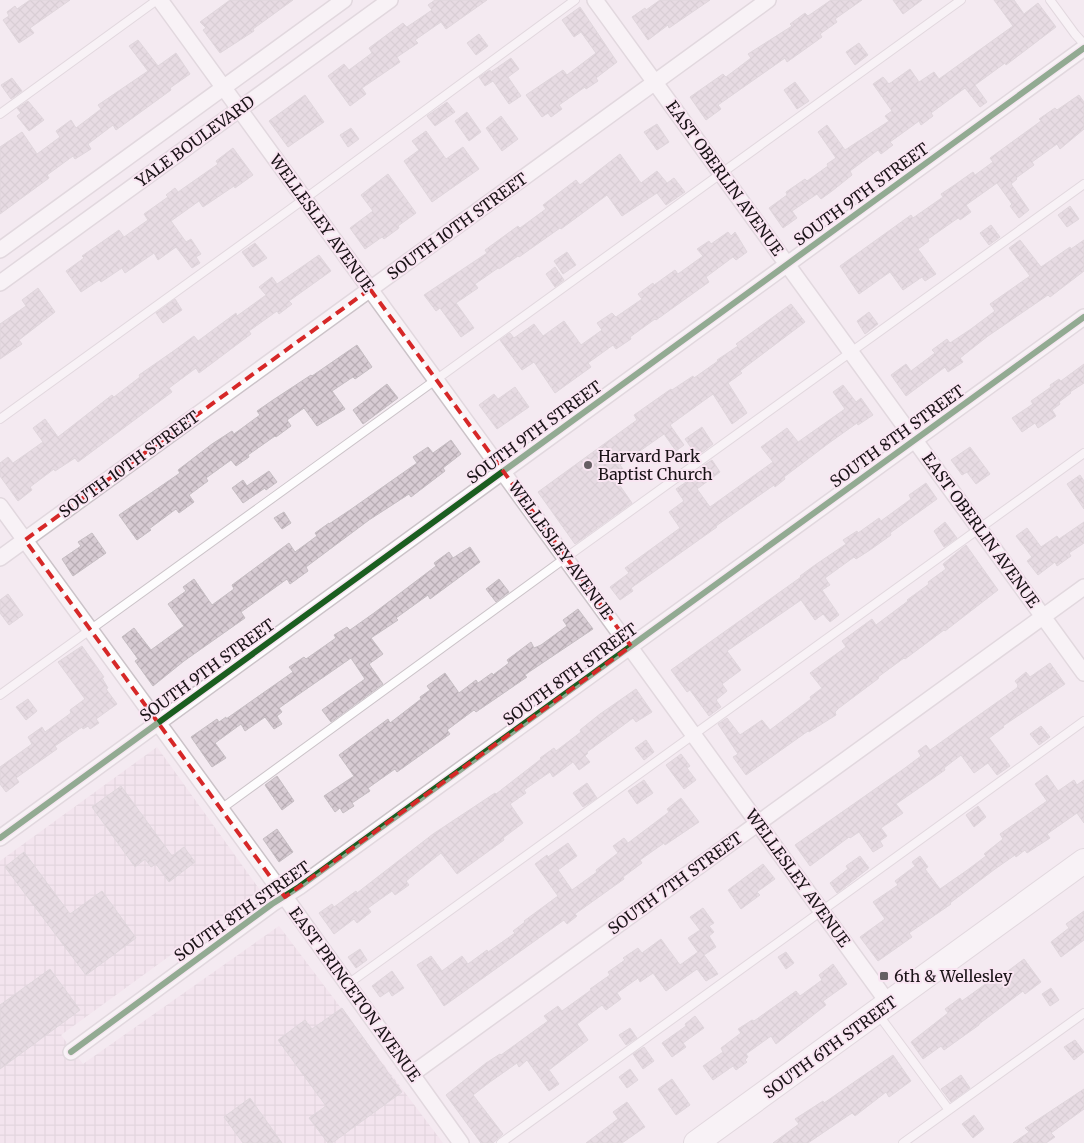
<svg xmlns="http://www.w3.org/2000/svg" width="1084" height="1143" font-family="Merriweather,serif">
<defs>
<pattern id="industrial-grid" width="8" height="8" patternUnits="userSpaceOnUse" patternTransform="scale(1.25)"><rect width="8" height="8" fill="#f1deeb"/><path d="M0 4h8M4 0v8" fill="none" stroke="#cebec9"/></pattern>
<pattern id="building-cross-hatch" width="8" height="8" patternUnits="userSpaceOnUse" patternTransform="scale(1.25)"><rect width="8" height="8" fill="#d7cbd3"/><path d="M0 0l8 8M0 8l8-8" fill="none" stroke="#b8adb4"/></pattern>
</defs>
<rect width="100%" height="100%" fill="#f4eaf1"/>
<path fill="url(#industrial-grid)" d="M157 747 260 890 61 1035 83 1064 279 926 443 1143H0V861Z"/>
<path fill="url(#building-cross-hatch)" stroke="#c6bec3" d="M30 0H70L30 28 34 33 19 43 3 20 9 16 7 12 15 6 17 9Z
M230 0H293L253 29 254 31 220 53 203 30 206 28 200 22Z
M435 0H487L446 29 441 22 415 40 418 43 397 57 400 62 362 88 366 94 350 106 328 76 344 64 349 70 372 53 369 48 388 34 403 23 407 27 432 10 428 5Z
M660 0H710L669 28 668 25 648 40 632 17 645 8 646 10Z
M831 0H862L835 19 837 22 820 34 822 37 787 62 785 58 718 105 721 109 706 120 690 97 723 74 726 77 751 58 748 54 792 26 790 24 805 13 808 16Z
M893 0H922L903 14Z
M994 0H1014L1024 14 1038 3 1056 27 1006 65 1005 63 975 85 987 102 980 107 965 88 931 113 933 116 921 125 919 121 890 142 893 145 881 154 878 150 850 171 852 175 832 191 821 199 817 194 792 211 797 218 783 228 769 208 787 195 786 192 805 179 807 181 828 166 827 164 836 158 818 132 827 125 845 150 889 121 885 116 892 111 873 84 883 77 889 84 910 69 919 82 934 72 939 79 1013 26Z
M580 7 617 62 596 78 598 81 586 89 585 87 559 105 562 109 551 117 548 113 542 117 526 95 563 70 567 75 596 53 581 32 574 37 562 20Z
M479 34 488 46 476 55 467 43Z
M138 40 158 66 176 53 190 74 170 88 171 90 116 130 113 125 88 144 91 149 75 159 73 156 47 175 49 178 0 214V147L22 132 37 154 60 137 56 131 71 120 76 128 101 109 98 105 148 71 129 46Z
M859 43 868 55 855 65 846 52Z
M511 58 519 69 508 77 521 96 509 104 493 81 485 86 479 77 490 70 491 72Z
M12 78 22 91 11 99 1 85Z
M795 82 809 101 797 109 784 90Z
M305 95 324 122 288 147 269 121Z
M1079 95 1084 102V129L1060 149 1057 144 1032 162 1034 165 1016 178 1017 179 1011 184 1029 210 1019 218 1010 206 1012 204 997 183 966 205 971 212 960 220 958 218 928 239 929 241 918 249 936 274 925 281 922 277 903 290 890 272 859 294 840 266 911 215 913 218 943 197 941 194 953 186 973 172 975 175 993 162 990 158 1041 121 1039 119 1055 108 1057 110Z
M28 101 44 120 29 131 17 116 21 113 17 108Z
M447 102 455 112 435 126 427 116Z
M467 112 481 132 469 141 455 121Z
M501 116 518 139 502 151 486 128Z
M657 124 669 142 657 150 644 132Z
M351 128 359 139 348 147 340 135Z
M426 131 446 159 463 147 479 169 432 202 404 161 419 150 412 141Z
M233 148 253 175 235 188 234 186 203 207 199 201 171 221 186 242 191 239 201 254 196 257 200 263 192 268 176 247 158 260 154 253 125 273 122 268 101 282 99 280 81 292 66 271 84 258 82 256 119 230 124 237 148 220 144 214 168 197 166 195 175 188 178 192 218 164 216 161Z
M620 154 641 183 657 171 667 183 674 178 685 192 666 205 657 193 622 216 607 195 561 229 560 228 519 257 518 256 499 269 498 268 475 284 478 288 456 303 474 328 461 337 440 308 436 311 424 295 487 253 485 250 518 226 520 228 546 209 543 205 576 180 580 185Z
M388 174 416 213 398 226 399 228 384 239 382 237 365 249 350 228 373 211 361 195Z
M1070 206 1079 219 1067 227 1058 215Z
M991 225 1000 237 989 245 980 233Z
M728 232 731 236 735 232 747 252 736 260 733 257 706 277 709 282 656 320 655 319 630 337 631 339 616 349 613 345 588 363 591 367 555 393 534 362 522 370 500 340 510 333 514 338 534 324 543 336 564 321 581 345 602 330 597 323 612 313 616 317 642 299 638 294 653 283 654 285 675 270 678 274 703 256 697 249 709 241 711 244Z
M1020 240 1041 267 1070 247 1071 249 1084 240V271L1050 297 1048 295 988 336 960 358 963 362 948 372 945 367 906 396 891 375 906 364 911 371 935 353 932 350 947 339 950 343 971 329 995 311 990 304 1030 276 1009 248Z
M255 243 267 258 253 267 242 252Z
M567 252 576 265 563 274 554 261Z
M319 255 331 271 289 301 292 304 279 314 277 311 249 331 251 334 199 373 196 368 169 388 172 392 78 462 75 458 55 471 54 469 30 487 32 490 18 501 0 476V463L8 457 13 463 43 442 33 428 45 419 58 437 112 395 114 397 140 377 139 375 175 350 194 336 198 341 236 313 237 316 266 295 259 287 272 277 277 284Z
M555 267 564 280 555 287 546 274Z
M38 288 55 312 19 340 22 344 0 359V324L26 306 22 300Z
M175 299 182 310 163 323 156 313Z
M791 304 805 322 740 371 742 373 728 383 747 413 732 424 713 394 670 425 684 445 676 451 664 434 620 465 626 473 616 480 632 503 575 544 538 492 637 420 634 415 671 389 672 390 693 376 694 378 718 361 717 360 738 346 736 344Z
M869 312 878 324 865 334 857 321Z
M357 345 372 367 355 379 353 377 332 391 345 409 317 426 304 408 287 420 291 426 276 437 275 436 248 455 249 457 236 466 231 460 206 478 208 481 189 495 194 502 179 513 176 509 149 529 151 530 137 540 119 515 180 473 178 470 212 444 232 431 234 434 260 415 257 411 273 400 311 375 312 376Z
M1084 364V383L1070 392 1071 393 1059 402 1060 404 1052 410 1056 416 1038 428 1035 423 1022 432 1012 418 1033 404 1031 401 1051 387 1050 385 1059 379 1061 381Z
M387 384 398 398 363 424 353 410Z
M843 385 856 402 861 398 873 415 858 425 857 423 829 443 784 477 785 479 775 487 774 485 740 509 716 526 717 527 631 588 633 591 620 600 610 587 629 573 625 568 680 528 669 512 684 501 676 489 702 471 700 468 712 460 720 472 697 489 710 507 773 462 761 447 787 428 798 442 845 409 833 392Z
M515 387 529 407 497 429 479 405 494 394 498 399Z
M702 427 713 444 697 456 685 439Z
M451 440 461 454 443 468 445 471 411 497 409 494 369 520 306 567 308 571 290 584 287 579 241 612 245 618 184 661 153 686 135 661 138 659 122 637 134 628 151 650 184 626 168 604 186 591 183 587 194 579 212 605 234 589 232 585 289 543 295 552 317 536 315 533 329 523V524L350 510 417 463 413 457 428 447 433 453Z
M970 447 990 474 976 484 967 472 962 475 951 460Z
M269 471 277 482 266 490 265 488 243 503 232 488 243 480 247 486Z
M1080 475 1084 481V509L1067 484Z
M926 483 937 499 890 533 891 535 870 550 856 559 854 557 825 578 830 585 822 590 839 615 830 622 823 614 815 620 801 600 727 651 741 670 722 684 727 691 716 700 721 707 709 716 690 690 687 692 671 670 801 577 800 576 815 565 846 544 843 540 857 531 858 533 879 518 881 521 911 499 909 495Z
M284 512 291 523 282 529 274 518Z
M945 522 957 538 944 547 934 531Z
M1084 522V543L1069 553 1071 556 1057 566 1055 562 1038 575 1027 561 1032 557 1016 536 1027 528 1041 547 1057 536 1059 539Z
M92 533 106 553 73 576 62 559 81 546 78 542Z
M966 545 998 590 945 631 944 630 905 659 904 658 878 677 879 678 839 708 835 712 836 715 809 732 808 731 746 775 733 757 738 754 718 724 727 718 740 735 762 720 770 730 811 699 810 697 822 688 810 673 846 647 842 641 872 619 876 625 908 601 907 600 929 584 928 582 946 569 943 564Z
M470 547 480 562 430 599 428 595 396 618 398 620 371 638 383 654 369 664 383 684 331 722 322 710 365 679 351 658 279 708 282 712 277 716 282 724 274 729 265 717 245 731 241 724 215 743 226 758 212 767 191 737 217 719 219 722 226 717V719L293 672 289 667 304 657 306 659 336 638 334 635 347 627 350 630 374 613 436 566 434 563 449 552 453 558Z
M499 579 509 592 496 602 486 589Z
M8 594 23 615 9 625 0 613V600Z
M578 609 593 629 529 672 525 675 527 677 476 712 474 710 447 730 450 734 397 772 395 769 368 788 370 791 352 803 354 806 343 813 340 808 335 812 324 796 354 776 339 755 388 719 390 723 421 699 420 697 430 690 427 686 445 673 459 693 476 680 478 683 492 673 493 675 509 663 507 660 531 642 534 648 541 645 567 626 563 620Z
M82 646 104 677 102 678 108 688 106 689 117 704 96 719 99 723 90 729 88 726 83 729 82 727 55 746 57 749 16 778 19 782 6 792 0 784V767L32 744 28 737 42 727 45 732 71 713 70 710 85 699 58 662Z
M1050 663 1065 684 1003 726 1004 727 989 738 1010 766 997 775 988 763 974 773 961 755 944 768 945 770 896 804 903 813 881 828 887 836 880 841 883 846 873 852 859 832 850 838 849 837 810 866 795 845 905 768 921 756 918 751 926 745 930 750 1017 688 1018 685 1015 681 1026 672 1030 677Z
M636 689 652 712 636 722 633 718 587 752 588 753 585 756 590 762 579 770 573 762 553 777 550 772 524 790 526 793 510 804 523 823 503 838 504 840 457 874 441 853 406 881 409 885 395 895 392 891 368 908 371 912 357 923 354 919 334 934 319 913 332 904 334 907 356 891 357 893 433 834 495 793 496 794 541 759 540 758 554 748 556 751 581 732 580 730 600 714Z
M28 699 37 711 26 720 16 707Z
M1041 726 1050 737 1039 745 1030 734Z
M646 740 654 752 644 760 635 748Z
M681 754 690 766 687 768 696 780 684 789 666 765Z
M1047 775 1058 791 1074 780 1077 785 1084 780V823L1077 813 1047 834 1050 838 1027 853 1025 850 1016 857 1015 855 995 869 950 903 951 904 909 933 912 937 878 961 860 937 885 919 873 902 898 885 895 881 915 866 912 862 920 856 928 867 925 869 940 889 966 871 986 856 984 854 1003 839 1000 834 1047 801 1035 784Z
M277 776 294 801 282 810 265 785Z
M644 780 653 793 637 804 628 791Z
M587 783 597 798 583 807 573 793Z
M121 786 172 856 184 847 195 862 169 882 156 864 151 867 145 859 135 867 92 807Z
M681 798 699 822 665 845 664 843 640 860 642 863 623 877 624 879 575 914 577 916 567 924 564 920 444 1006 417 965 431 956 442 971 462 956 468 964 487 950 488 952 515 933 513 931 525 922 524 921 558 896 535 864 547 855 548 857 568 843 577 856 558 870 572 890 597 872 596 870 618 853 613 846 624 838 628 843 669 812 667 809Z
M978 806 986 817 974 827 966 815Z
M277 829 293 852 279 862 263 839Z
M24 852 70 914 102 891 136 938 86 975 5 867Z
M860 856 869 868 837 893 830 883 848 869 846 866Z
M763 864 775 879 757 892 760 895 741 909 728 890Z
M703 908 714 923 709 926 714 932 709 936 716 947 704 955 718 974 706 981 697 969 666 991 653 973 640 982 638 978 617 993 621 999 606 1010 602 1005 577 1024 588 1040 549 1070 559 1084 549 1091 527 1060 519 1067 517 1063 490 1082 473 1095 503 1134 493 1143H481L446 1095 486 1063 500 1054 501 1055 548 1021 544 1016 558 1006 562 1011 591 990 590 989 610 975 608 972 625 960 623 958 638 948 642 953 661 939 680 965 698 952 688 938 700 930 690 917Z
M1084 911V940L1061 957 1051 942 1069 928 1066 924Z
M360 949 367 960 356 968 348 957Z
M786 952 794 963 786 969 778 957Z
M1024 959 1041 982 1025 994 1023 991 979 1024V1025L944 1050 941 1046 923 1059 911 1042 948 1013 945 1009 960 998 962 1001 1002 972 1004 974Z
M833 964 847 984 823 1001 826 1005 776 1044 771 1036 746 1054 748 1057 745 1060 747 1062 736 1070 733 1066 713 1080 703 1066 723 1052 721 1048 741 1033 738 1029 752 1020 754 1021 796 991 800 996 822 980 819 975Z
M50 969 80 1010 0 1069V1005Z
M392 971 404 988 392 996 389 991 380 997 372 986Z
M1051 988 1059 1000 1050 1006 1042 994Z
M342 1008 402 1092 332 1143H328L309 1118 326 1106 278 1040 305 1020 312 1029Z
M695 1016 704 1028 683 1043 686 1047 672 1057 662 1043 686 1026 685 1024Z
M630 1028 637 1038 626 1045 619 1035Z
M1075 1040 1084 1052 1074 1060 1064 1047Z
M644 1047 654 1061 643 1069 633 1054Z
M893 1055 911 1081 889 1097 886 1092 855 1116 852 1113 808 1143H773L799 1124 795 1119 823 1101 824 1103Z
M630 1069 638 1080 627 1088 619 1077Z
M961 1075 970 1088 951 1102 941 1089Z
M672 1079 690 1105 676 1115 658 1089Z
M1084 1089V1109L1051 1133 1055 1137 1046 1143H1013L1029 1132 1025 1128Z
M250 1098 282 1143H243L224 1117Z
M627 1102 645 1127 622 1143H586L618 1119 613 1112Z
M974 1115 984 1129 973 1138 962 1124Z"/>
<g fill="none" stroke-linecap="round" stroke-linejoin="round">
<defs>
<path id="lane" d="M1050 0 1075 34 1084 44
M0 114 157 0
M0 419 314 192 575 0
M0 695 961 0
M221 809 575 551 1084 184
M348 984 1084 453
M878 1014 949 1110
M501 1143 1084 721
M903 1143 1084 1013"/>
<path id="street" d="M160 0 889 1004
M595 0 1084 673
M0 250 344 0
M0 283 390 0
M0 506 285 897 461 1143
M0 558 768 0
M0 838 1084 48
M71 1052 272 904 299 887 1084 317
M412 1074 1084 587"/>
<path id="primary" d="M696 1143 1084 861"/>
</defs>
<use href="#lane" stroke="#cbc3c8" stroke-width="10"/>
<use href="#street" stroke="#cbc3c8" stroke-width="18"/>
<use href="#primary" stroke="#cbc3c8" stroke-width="26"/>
<use href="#lane" stroke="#fdfcfd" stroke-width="8"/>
<use href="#street" stroke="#fdfcfd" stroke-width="15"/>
<use href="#primary" stroke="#fdfcfd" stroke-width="24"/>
<defs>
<path id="cycleway" d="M0 838 1084 48
M71 1052 272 904 299 887 1084 317"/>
</defs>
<use href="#cycleway" stroke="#f9e5f2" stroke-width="9"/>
<use href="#cycleway" stroke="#1b5e20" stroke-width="6"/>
</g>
<path d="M0 0H1084V1143H0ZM370 289 631 646 285 897 25 540Z" fill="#f4eaf1" fill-opacity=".55" fill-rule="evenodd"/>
<path fill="none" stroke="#d62828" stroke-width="4" stroke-dasharray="10 6" stroke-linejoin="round" d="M370 289 631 646 285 897 25 540Z"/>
<g fill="#665e63" stroke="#f9e5f2" stroke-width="2">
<circle cx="588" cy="465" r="5"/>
<rect x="879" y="971" width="10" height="10" rx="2.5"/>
</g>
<g text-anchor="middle" stroke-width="4" stroke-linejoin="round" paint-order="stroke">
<g font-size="16" fill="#1a1317" stroke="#f9e5f2">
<text transform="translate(195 141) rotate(-36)" y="6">YALE BOULEVARD</text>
<text transform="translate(725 178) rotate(54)" y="6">EAST OBERLIN AVENUE</text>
<text transform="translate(861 194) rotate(-36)" y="6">SOUTH 9TH STREET</text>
<text transform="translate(322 223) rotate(54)" y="6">WELLESLEY AVENUE</text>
<text transform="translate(457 226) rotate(-36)" y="6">SOUTH 10TH STREET</text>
<text transform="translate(534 432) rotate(-36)" y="6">SOUTH 9TH STREET</text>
<text transform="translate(897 436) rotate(-36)" y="6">SOUTH 8TH STREET</text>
<text transform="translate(129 464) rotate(-36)" y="6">SOUTH 10TH STREET</text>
<text transform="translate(981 530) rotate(54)" y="6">EAST OBERLIN AVENUE</text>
<text transform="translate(561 550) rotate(54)" y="6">WELLESLEY AVENUE</text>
<text transform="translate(207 670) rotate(-36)" y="6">SOUTH 9TH STREET</text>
<text transform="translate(570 674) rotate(-36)" y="6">SOUTH 8TH STREET</text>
<text transform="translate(798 878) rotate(54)" y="6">WELLESLEY AVENUE</text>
<text transform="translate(675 883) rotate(-36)" y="6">SOUTH 7TH STREET</text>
<text transform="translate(242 911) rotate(-35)" y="6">SOUTH 8TH STREET</text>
<text transform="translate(355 994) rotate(54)" y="6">EAST PRINCETON AVENUE</text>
<text transform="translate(830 1047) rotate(-36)" y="6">SOUTH 6TH STREET</text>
</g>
<g font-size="16" fill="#1a1317" stroke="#f9e5f2" text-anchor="start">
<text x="598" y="462">Harvard Park<tspan x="598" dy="18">Baptist Church</tspan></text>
<text x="894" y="982">6th &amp; Wellesley</text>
</g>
</g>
</svg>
